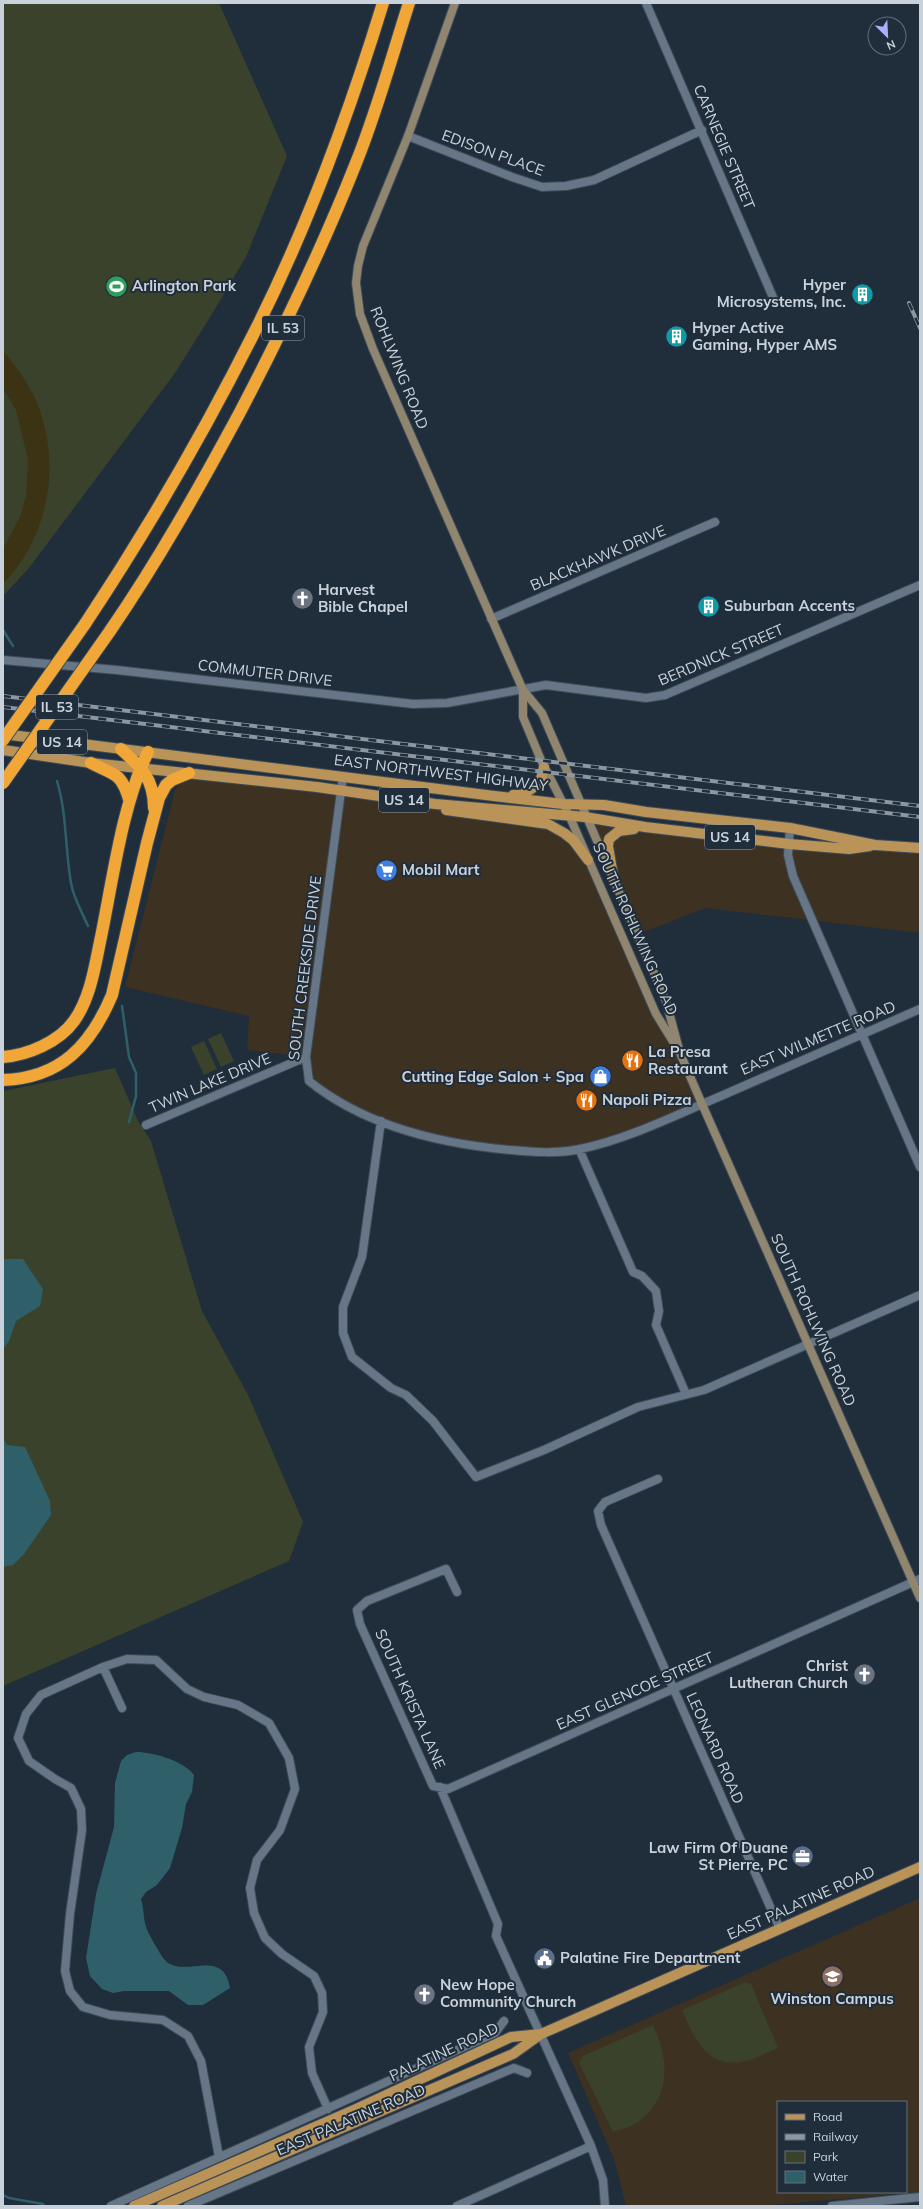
<svg xmlns="http://www.w3.org/2000/svg" width="923" height="2209" font-family="Mulish,sans-serif">
<rect width="100%" height="100%" fill="#202d3b"/>
<path fill="#3d3122" fill-rule="evenodd" d="M189 773 548 824 588 860 656 1014 702 1104 613 1140 538 1152 463 1145 381 1121 309 1081 306 1057 247 1050 249 1016 125 987 175 790Z
M585 817 786 844 920 848V933L706 908 636 935Z
M920 1898V2192L760 2206H626L614 2159 568 2053ZM778 2102H906V2192H778Z"/>
<path fill="#3a422b" d="M3 3H219L287 156 246 257 212 314 175 373 29 568 3 596Z
M221 1033 234 1061 221 1067 208 1039Z
M204 1041 217 1069 204 1075 191 1047Z
M115 1068 138 1121 151 1141 202 1311 248 1395 303 1522 289 1561 3 1686V1091Z
M746 1982 751 1984 778 2048C767 2052 757 2059 746 2061 708 2070 694 2039 682 2010Z
M653 2025C669 2058 672 2097 638 2122 632 2127 620 2129 613 2132L579 2063 583 2056Z"/>
<path fill="#3b3313" d="M3 351C17 367 32 388 39 408 61 469 48 537 3 584V549L20 517 26 497 28 460 16 410 3 388Z"/>
<path fill="#2f606a" d="M3 1259H23L43 1289 40 1306 16 1321 9 1341 3 1349Z
M3 1438 7 1445 25 1447 50 1501 51 1515 24 1554 13 1565 3 1567Z
M136 1752C153 1752 184 1761 194 1775L192 1792 186 1804 182 1828 170 1868 157 1885 146 1892 141 1899C144 1908 143 1918 146 1927 147 1931 161 1956 164 1959 182 1981 223 1945 230 1988L203 2005H188L169 1991H124L113 1993 102 1989 90 1976 86 1958 96 1894 114 1827 115 1783 121 1761 127 1755Z"/>
<g fill="none" stroke-linecap="round" stroke-linejoin="round">
<path stroke="#2f606a" stroke-width="2.5" d="M3 630 13 646
M57 781C67 814 65 849 71 883 73 897 82 912 88 926
M122 1006 129 1057 136 1073V1096L129 1122
M3 2195 9 2198 43 2204 44 2206"/>
<defs>
<path id="street" d="M646 3 775 302
M408 136 512 177 542 187 566 186 594 180 702 130
M491 619 715 522
M3 660 117 670 413 704 447 703 546 685 646 698 665 695 920 585
M343 776 306 1057 309 1081C365 1126 441 1144 511 1150 533 1152 558 1154 580 1149 628 1139 676 1115 721 1096 787 1067 854 1038 920 1009
M790 828 788 855 793 876 920 1167
M381 1121 362 1257 343 1307V1333L352 1357 391 1388 406 1395 433 1421 476 1477 544 1450 638 1407 704 1390 920 1295
M146 1125 306 1057
M579 1149 633 1272 642 1276 656 1291 659 1311 656 1325 686 1394
M658 1479 605 1502 598 1511 601 1525 780 1929
M457 1592 446 1569 367 1601 357 1610 360 1624 433 1786 448 1789 920 1579
M103 1667 122 1708
M440 1787 498 1924 496 1936 591 2146 603 2180 605 2206
M219 2157 201 2061 188 2036 163 2020 110 2015 83 2007 70 1991 65 1971 70 1914 82 1830 81 1809 71 1788 55 1779 29 1761 18 1738 26 1714 41 1695 103 1667 127 1659 156 1660 187 1689 204 1697 238 1705 269 1723 289 1758 295 1789 280 1830 257 1860 250 1888 254 1913 265 1938 282 1954 314 1976 322 1993 323 2012 309 2047 312 2073 328 2109
M111 2206 495 2033 504 2021
M188 2206 514 2068 527 2073
M457 2206 591 2146
M832 2206 920 2197"/>
<path id="secondary" d="M455 3 408 136 363 246 358 266 356 283 360 314 373 349 523 690 542 713 666 1001 680 1053
M523 690V717L541 760 569 815 656 1014 680 1053 702 1104 920 1598"/>
<path id="primary" d="M3 734 494 796 563 804 604 805 646 812 790 828 875 845 920 848
M3 750 91 763 317 787 435 804 585 817 645 827 789 844 849 849 870 846
M513 795H522L540 783 544 767
M446 810 548 824 564 833 573 840 588 860
M614 881 608 846 609 839 619 831 634 829
M134 2206 356 2109 511 2037 541 2034
M162 2206 513 2054 541 2034 573 2020 920 1867"/>
<path id="highway" d="M85 624C148 529 205 431 256 329 308 225 349 114 383 3
M110 631C158 561 199 488 239 414 282 332 322 249 356 163 377 111 392 56 409 3
M121 749C142 768 154 779 154 808
M91 763C114 775 121 772 129 799
M3 1057C28 1055 59 1042 74 1021 91 997 95 965 101 937 113 879 122 805 148 752
M3 1080C61 1078 91 1045 112 995L147 843 159 798 166 785 172 780 189 773"/>
</defs>
<use href="#street" stroke="#3e4a56" stroke-width="10"/>
<use href="#secondary" stroke="#3e4a56" stroke-width="10"/>
<use href="#primary" stroke="#3e4a56" stroke-width="12"/>
<use href="#highway" stroke="#3e4a56" stroke-width="14"/>
<use href="#street" stroke="#667686" stroke-width="8"/>
<use href="#secondary" stroke="#90856f" stroke-width="8"/>
<use href="#primary" stroke="#b99357" stroke-width="10"/>
<use href="#highway" stroke="#f1a738" stroke-width="12"/>
<defs>
<path id="rail" d="M909 303 920 328
M3 696 920 806
M3 707 920 817"/>
</defs>
<use href="#rail" stroke="#8c97a1" stroke-width="4"/>
<use href="#rail" stroke="#202d3b" stroke-width="2.5" stroke-dasharray="8" stroke-linecap="butt"/>
<defs>
<path id="highway-bridge" d="M3 740 85 624
M3 783 110 631"/>
</defs>
<use href="#highway-bridge" stroke="#3e4a56" stroke-width="14" stroke-linecap="butt"/>
<use href="#highway-bridge" stroke="#f1a738" stroke-width="12"/>
</g>
<defs>
<symbol id="stadium-disc" viewBox="-11 -11 22 22"><circle r="9.5" fill="#2e9e5b" stroke="#202d3b"/><path d="M0-5a6.5 5 0 1 0 0 10a6.5 5 0 1 0 0-10ZM-3.5-1.8h7v3.6h-7Z" fill="#fff"/></symbol>
<symbol id="building-disc" viewBox="-11 -11 22 22"><circle r="9.5" fill="#0f9aa8" stroke="#202d3b"/><path d="M-4-6H4V6H1V3H-1V6H-4ZM-2.5-4.3h1.7v1.8h-1.7ZM.8-4.3h1.7v1.8H.8ZM-2.5-1h1.7V.8h-1.7ZM.8-1h1.7V.8H.8Z" fill="#fff"/></symbol>
<symbol id="church-disc" viewBox="-11 -11 22 22"><circle r="9.5" fill="#6b7280" stroke="#202d3b"/><path d="M-1.2-6h2.4v3.5h3.3v2.4h-3.3V6h-2.4V-.1h-3.3v-2.4h3.3Z" fill="#fff"/></symbol>
<symbol id="supermarket-disc" viewBox="-11 -11 22 22"><circle r="9.5" fill="#3f7fe0" stroke="#202d3b"/><path d="M-6-5.5h2.5l.6 2H6L4.5 2H-2.5L-4.4-4H-6ZM-1.5 3.2a1.3 1.3 0 1 0 .1 0ZM3 3.2a1.3 1.3 0 1 0 .1 0Z" fill="#fff"/></symbol>
<symbol id="restaurant-disc" viewBox="-11 -11 22 22"><circle r="9.5" fill="#e8710a" stroke="#202d3b"/><path d="M-5-6h1v4h1v-4h1v4h1v-4h1v5L-1.5 .5V6h-2V.5L-5-1ZM5-6V6H3V1.5H1.5Q1.5-4 5-6Z" fill="#fff"/></symbol>
<symbol id="shop-disc" viewBox="-11 -11 22 22"><circle r="9.5" fill="#3f7fe0" stroke="#202d3b"/><path d="M-5-2.5h2.3a2.7 3.5 0 0 1 5.4 0H5L5.5 6h-11ZM-1.5-2.5h3a1.5 2.3 0 0 0-3 0Z" fill="#fff"/></symbol>
<symbol id="office-disc" viewBox="-11 -11 22 22"><circle r="9.5" fill="#5c6f8a" stroke="#202d3b"/><path d="M-6-3h4V-5.5h4V-3h4V5H-6ZM-1-4.5V-3h2v-1.5ZM-6 0V1H6V0Z" fill="#fff"/></symbol>
<symbol id="civic-disc" viewBox="-11 -11 22 22"><circle r="9.5" fill="#5c6f8a" stroke="#202d3b"/><path d="M-.6-6.5H3V-4.5H.6V-3L4-1V1h2V6H-6V1h2V-1L-.6-3ZM-1.2 2.5V6h2.4V2.5Z" fill="#fff"/></symbol>
<symbol id="school-disc" viewBox="-11 -11 22 22"><circle r="9.5" fill="#8d6e63" stroke="#202d3b"/><path d="M0-5L7-2L0 1L-7-2ZM-4 1L0 2.5L4 1V4Q0 6-4 4Z" fill="#fff"/></symbol>
</defs>
<g fill-rule="evenodd">
<use href="#stadium-disc" x="104" y="274" width="25" height="25"/>
<use href="#building-disc" x="850" y="282" width="25" height="25"/>
<use href="#building-disc" x="664" y="324" width="25" height="25"/>
<use href="#church-disc" x="290" y="586" width="25" height="25"/>
<use href="#building-disc" x="696" y="594" width="25" height="25"/>
<use href="#supermarket-disc" x="374" y="858" width="25" height="25"/>
<use href="#restaurant-disc" x="620" y="1048" width="25" height="25"/>
<use href="#shop-disc" x="588" y="1064" width="25" height="25"/>
<use href="#restaurant-disc" x="574" y="1088" width="25" height="25"/>
<use href="#church-disc" x="852" y="1662" width="25" height="25"/>
<use href="#office-disc" x="790" y="1844" width="25" height="25"/>
<use href="#civic-disc" x="532" y="1946" width="25" height="25"/>
<use href="#school-disc" x="820" y="1964" width="25" height="25"/>
<use href="#church-disc" x="412" y="1982" width="25" height="25"/>
</g>
<g text-anchor="middle" stroke-width="4" stroke-linejoin="round" paint-order="stroke">
<g fill="#202d3b" stroke="#96a0ab" stroke-width="1">
<rect x="262" y="316" width="42" height="24" rx="3"/>
<rect x="36" y="695" width="42" height="24" rx="3"/>
<rect x="37" y="730" width="50" height="24" rx="3"/>
<rect x="379" y="788" width="50" height="24" rx="3"/>
<rect x="705" y="825" width="50" height="24" rx="3"/>
</g>
<g font-size="14" font-weight="bold" fill="#c9d2db">
<text x="283" y="333">IL 53</text>
<text x="57" y="712">IL 53</text>
<text x="62" y="747">US 14</text>
<text x="404" y="805">US 14</text>
<text x="730" y="842">US 14</text>
</g>
<g font-size="15" fill="#c9d2db" stroke="#202d3b">
<text transform="translate(724 147) rotate(67)" y="5">CARNEGIE STREET</text>
<text transform="translate(493 153) rotate(20)" y="5">EDISON PLACE</text>
<text transform="translate(399 368) rotate(68)" y="5">ROHLWING ROAD</text>
<text transform="translate(598 558) rotate(-23)" y="5">BLACKHAWK DRIVE</text>
<text transform="translate(721 655) rotate(-23)" y="5">BERDNICK STREET</text>
<text transform="translate(265 673) rotate(7)" y="5">COMMUTER DRIVE</text>
<text transform="translate(441 773) rotate(7)" y="5">EAST NORTHWEST HIGHWAY</text>
<text transform="translate(635 929) rotate(66)" y="5">SOUTH ROHLWING ROAD</text>
<text transform="translate(305 968) rotate(-83)" y="5">SOUTH CREEKSIDE DRIVE</text>
<text transform="translate(818 1038) rotate(-23)" y="5">EAST WILMETTE ROAD</text>
<text transform="translate(210 1083) rotate(-23)" y="5">TWIN LAKE DRIVE</text>
<text transform="translate(813 1320) rotate(66)" y="5">SOUTH ROHLWING ROAD</text>
<text transform="translate(635 1691) rotate(-24)" y="5">EAST GLENCOE STREET</text>
<text transform="translate(410 1699) rotate(66)" y="5">SOUTH KRISTA LANE</text>
<text transform="translate(715 1748) rotate(66)" y="5">LEONARD ROAD</text>
<text transform="translate(801 1903) rotate(-24)" y="5">EAST PALATINE ROAD</text>
<text transform="translate(444 2052) rotate(-25)" y="5">PALATINE ROAD</text>
<text transform="translate(351 2120) rotate(-23)" y="5">EAST PALATINE ROAD</text>
</g>
<g font-size="15" font-weight="bold" fill="#c9d2db" stroke="#202d3b" text-anchor="start">
<text x="846" y="290" text-anchor="end">Hyper<tspan x="846" dy="17">Microsystems, Inc.</tspan></text>
<text x="132" y="291">Arlington Park</text>
<text x="692" y="333">Hyper Active<tspan x="692" dy="17">Gaming, Hyper AMS</tspan></text>
<text x="318" y="595">Harvest<tspan x="318" dy="17">Bible Chapel</tspan></text>
<text x="724" y="611">Suburban Accents</text>
<text x="402" y="875">Mobil Mart</text>
<text x="648" y="1057">La Presa<tspan x="648" dy="17">Restaurant</tspan></text>
<text x="584" y="1082" text-anchor="end">Cutting Edge Salon + Spa</text>
<text x="602" y="1105">Napoli Pizza</text>
<text x="848" y="1671" text-anchor="end">Christ<tspan x="848" dy="17">Lutheran Church</tspan></text>
<text x="788" y="1853" text-anchor="end">Law Firm Of Duane<tspan x="788" dy="17">St Pierre, PC</tspan></text>
<text x="560" y="1963">Palatine Fire Department</text>
<text x="440" y="1990">New Hope<tspan x="440" dy="17">Community Church</tspan></text>
<text x="832" y="2004" text-anchor="middle">Winston Campus</text>
</g>
</g>
<rect width="923" height="2209" fill="none" stroke="#c9d2db" stroke-width="8"/>
<rect x="777" y="2101" width="130" height="92" fill="#202d3b" stroke="#646f7b"/>
<rect x="785" y="2114" width="20" height="6" fill="#b99357" stroke="#646f7b"/>
<text x="813" y="2121" font-size="12" fill="#c9d2db">Road</text>
<rect x="785" y="2134" width="20" height="6" fill="#8c97a1" stroke="#646f7b"/>
<text x="813" y="2141" font-size="12" fill="#c9d2db">Railway</text>
<rect x="785" y="2151" width="20" height="12" fill="#3a422b" stroke="#646f7b"/>
<text x="813" y="2161" font-size="12" fill="#c9d2db">Park</text>
<rect x="785" y="2171" width="20" height="12" fill="#2f606a" stroke="#646f7b"/>
<text x="813" y="2181" font-size="12" fill="#c9d2db">Water</text>
<g transform="translate(887 36) rotate(156)"><circle r="19" fill="#202d3b" stroke="#646f7b"/>
<path d="M0-3L7 15L0 10L-7 15Z" fill="#aab0fb"/>
<text y="-6" font-size="11" font-weight="bold" text-anchor="middle" fill="#c9d2db">N</text>
</g>
</svg>
